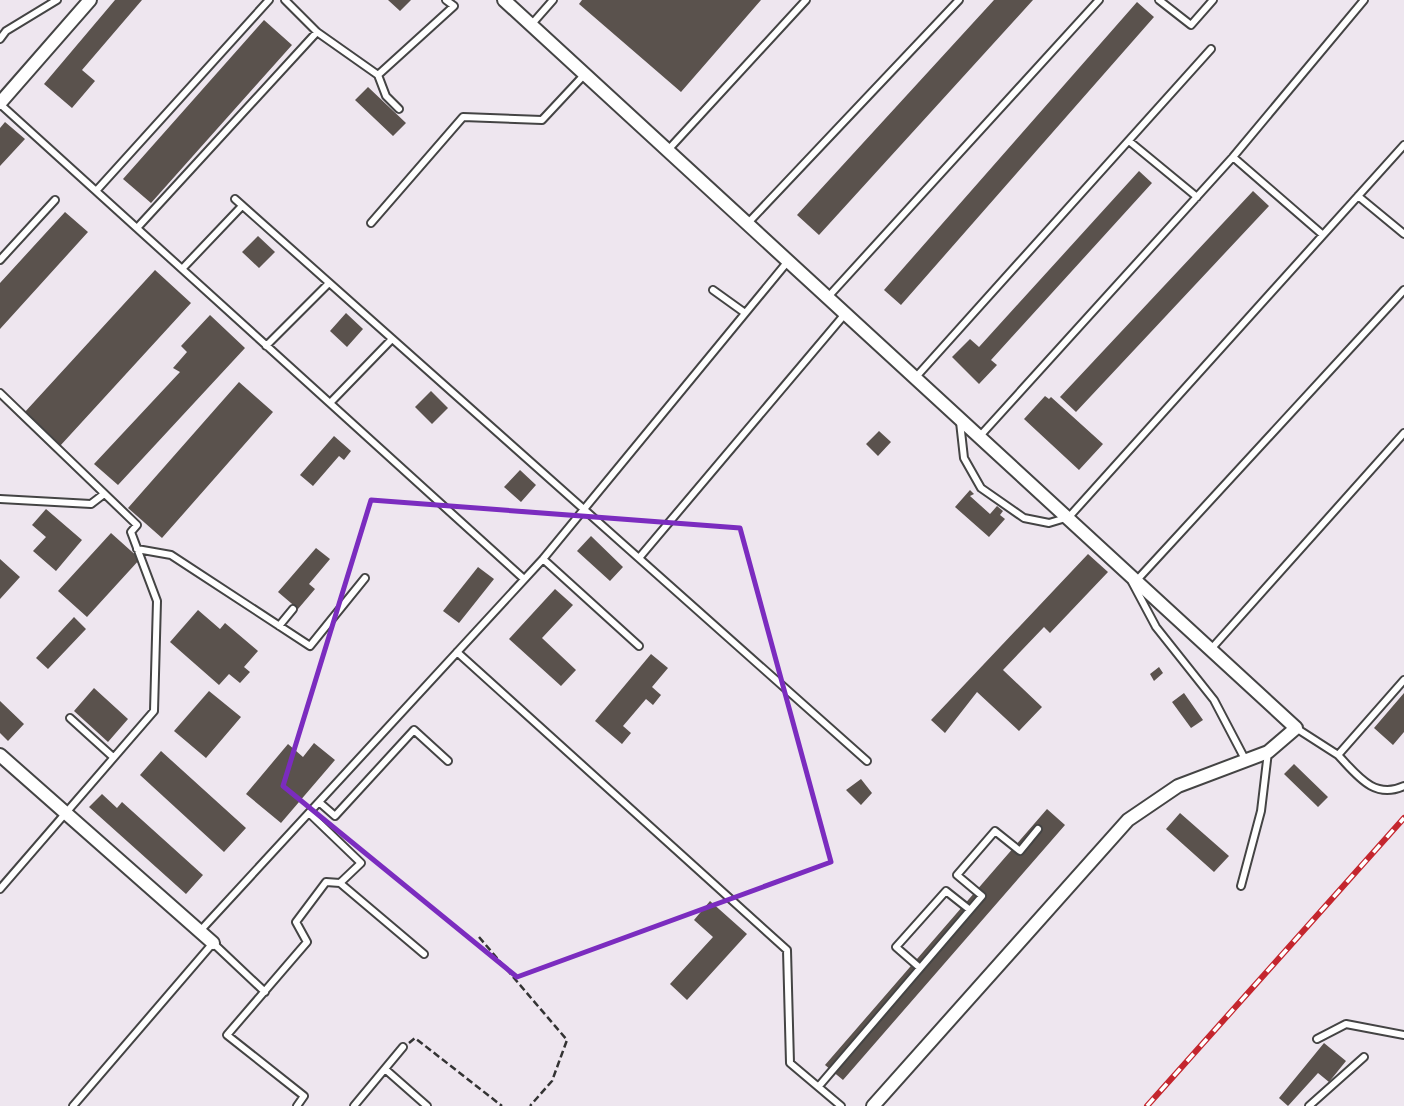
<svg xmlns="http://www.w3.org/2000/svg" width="1404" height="1106" font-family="Spectral,serif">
<rect width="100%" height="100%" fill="#fffdf5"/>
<path fill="#eee6ef" d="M0 0H1404V1106H0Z"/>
<path fill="#5a524d" d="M115 0H142L82 70 95 81 72 108 44 84Z
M388 0H411L400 11Z
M582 0H761L681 92 579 4Z
M994 0H1033L819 235 797 215Z
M1137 2 1154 17 901 305 884 290Z
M264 20 292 45 151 203 123 179Z
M368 87 406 123 393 136 355 100Z
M5 122 25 139 0 166V128Z
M1139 171 1152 183 991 360 997 365 979 384 952 357 970 339 979 347Z
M1253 191 1269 206 1076 412 1060 397Z
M65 212 88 232 0 329V283Z
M258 236 275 252 259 268 242 252Z
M155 270 191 303 60 446 24 413Z
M346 313 363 329 347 347 330 331Z
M210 315 245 348 118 485 94 464 180 372 173 368 187 352 181 346Z
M239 382 273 412 162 538 128 508Z
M431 391 448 408 432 424 415 407Z
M1045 396 1049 399 1051 397 1103 444 1079 470 1024 419Z
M879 431 891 442 878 456 866 444Z
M334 436 351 451 344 460 339 456 313 486 300 475Z
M520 470 536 485 521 502 504 487Z
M970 490 974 494 970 496 990 514 997 506 1003 511 1000 515 1005 519 989 537 955 507Z
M46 509 82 540 56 571 33 551 46 537 32 525Z
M111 533 140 559 87 617 58 591Z
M591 536 623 567 610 581 577 551Z
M316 548 330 559 309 584 315 589 298 609 278 592Z
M1088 554 1108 572 1050 633 1044 627 1003 670 1042 707 1019 731 977 692 945 733 931 720Z
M0 559 20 577 0 599Z
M478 567 494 579 459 623 443 611Z
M555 589 573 605 542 638 576 670 561 686 509 639Z
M198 610 220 629 225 623 258 651 244 667 250 672 240 683 229 674 219 685 170 642Z
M74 617 86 629 48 669 36 658Z
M651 654 668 668 652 687 661 695 653 705 646 699 623 726 631 733 622 744 595 721Z
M1159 667 1163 673 1154 681 1150 674Z
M94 688 128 719 108 742 74 711Z
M209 691 241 717 206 758 174 731Z
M1184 693 1203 720 1191 728 1172 702Z
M1404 693V732L1393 745 1374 728Z
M0 701 24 724 8 741 0 733Z
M314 743 335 760 281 823 246 794 288 744 303 757Z
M161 751 246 828 224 852 140 775Z
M1294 764 1328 797 1318 807 1284 774Z
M861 779 872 793 861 805 846 790Z
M102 794 117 808 122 802 203 875 186 894 89 807Z
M1047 809 1065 825 843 1080 825 1065Z
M1180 813 1229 856 1214 872 1166 829Z
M710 901 747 934 687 1000 670 984 713 937 694 920Z
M1324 1043 1346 1061 1329 1082 1318 1073 1288 1106 1279 1098Z"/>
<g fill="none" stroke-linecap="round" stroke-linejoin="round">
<defs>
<path id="lane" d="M285 0 317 32 378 75 454 6 446 0
M1159 0 1191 25 1213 0
M531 25 553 0
M0 39 6 31 57 0
M378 75 386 96 399 109
M0 104 524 579
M1129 141 1197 197
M668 150 806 0
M1233 157 1364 0
M96 191 269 0
M1358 196 1404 234
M235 199 867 761
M371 223 463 117 542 120 585 74
M748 223 959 0
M137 228 317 32
M0 260 55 200
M182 269 242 206
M713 290 745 313
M828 297 1099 0
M266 346 329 283
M916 377 1211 49
M0 393 137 525 131 532 157 601 154 711 0 889
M330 403 392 339
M960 422 964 458 981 488 1024 518 1049 523 1069 517 1404 145
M980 436 1233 157 1323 235
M0 499 91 504 104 494
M137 549 171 555 310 646 365 578
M639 558 845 314
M543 559 639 646
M1137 580 1404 290
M1132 582 1156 627 1214 700 1246 761
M279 626 293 609
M1212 648 1404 433
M457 652 787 950 790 1063 841 1106
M70 718 113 757
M1296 728 1338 755 1404 680
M1338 755C1357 775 1374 800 1404 786
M319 802 335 816 414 730 448 761
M309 813 361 863 340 883
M1241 886 1261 811 1268 752
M200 931 543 559 789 260
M920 968 896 947 946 891 970 910
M1317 1039 1346 1024 1404 1035
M385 1069 427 1106
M819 1086 982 896 957 875 995 831 1020 851 1038 829
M73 1106 213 943 265 992
M297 1106 304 1096 227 1035 307 942 296 922 326 882 340 883 424 954
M354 1106 403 1047
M1309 1106 1364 1057"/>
<path id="street" d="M504 0 1296 728 1268 752 1178 786 1128 820 873 1106
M0 103 90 0
M0 755 213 943"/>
</defs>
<use href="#lane" stroke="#444" stroke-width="10"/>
<use href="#street" stroke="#444" stroke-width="16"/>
<path stroke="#333" stroke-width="2.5" stroke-dasharray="7 3.5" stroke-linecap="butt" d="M479 937 567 1040 552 1081 530 1106
M409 1043 415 1038 502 1106"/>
<use href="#lane" stroke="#fff" stroke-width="6"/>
<use href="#street" stroke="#fff" stroke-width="12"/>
<defs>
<path id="rail" d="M1147 1106 1404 818"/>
</defs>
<use href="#rail" stroke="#c4262e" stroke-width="6"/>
<use href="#rail" stroke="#fff" stroke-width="3.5" stroke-dasharray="10" stroke-linecap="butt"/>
</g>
<path fill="none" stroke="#7b2cbf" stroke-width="5" stroke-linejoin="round" d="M371 500 740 528 831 862 517 977 283 786Z"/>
</svg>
